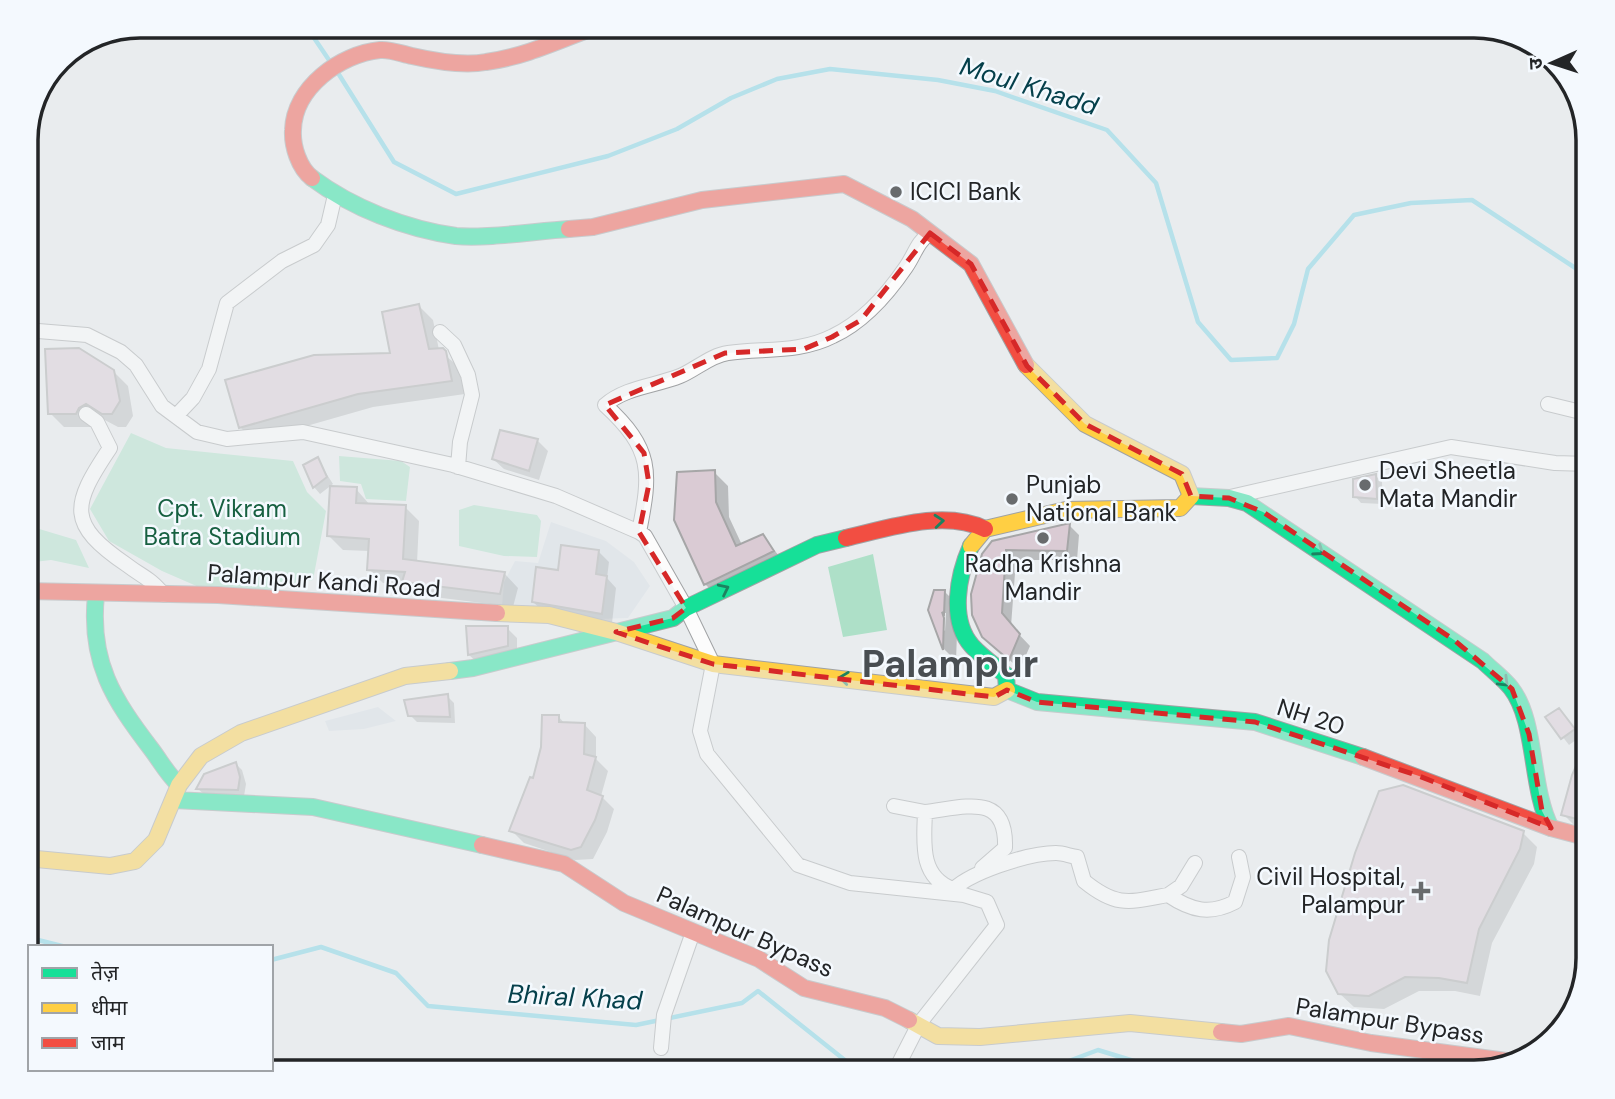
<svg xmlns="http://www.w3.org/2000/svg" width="1615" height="1099" font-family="'DM Sans','Noto Sans Devanagari',sans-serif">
<rect width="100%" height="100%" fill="#e9ecee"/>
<path fill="#d8dee5" d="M551 522 606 541 634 562 650 586 628 618 598 619 502 606 504 582 515 561 538 563Z
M378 707 396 721 364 729 329 731 325 721Z"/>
<path fill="#aee0c8" d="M131 433 166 448 293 461 307 492 326 511 313 580 260 591H208L162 571 109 541 90 509Z
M339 456 401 461 410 467 406 501 366 499 361 484 340 481Z
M474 505 537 515 541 521 537 557 504 556 459 546V510Z
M26 525 76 540 89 568 51 560 26 563Z
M873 554 887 630 843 637 828 567Z"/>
<path fill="#0003" fill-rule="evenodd" d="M419 306 433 320 439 350 459 367 465 394 373 407 254 441 240 427 392 355Z
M113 371 128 386 133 416 126 427H118L101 418 92 422 90 427H64L50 413Z
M537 440 548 451 539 480 504 469 493 459Z
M317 459 333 484 320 494 314 487 306 466Z
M714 472 728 486 729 517 742 545 762 536 787 565 719 598 705 584Z
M1376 476 1382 482 1383 504 1361 503 1355 496Z
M356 489 370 505 405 507 419 521 417 563 505 574 518 588 513 607 418 595 407 584 383 583 369 569 370 551 343 550 329 536Z
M1069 525 1079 535 1077 560H1016L1011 626 1030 646 1020 669 994 647 984 555Z
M598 551 609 562 607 578 616 588 612 623 544 612 533 602 559 572Z
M944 591 958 605 956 661 944 649 930 610ZM943 613H946L945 631 942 628Z
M507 628 517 638V656L480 665 469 655Z
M447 696 454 703 455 723 417 722 410 715Z
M559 717 565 724H584L596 737V759L608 771 601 796 614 809 607 832 593 859 575 860 524 843 511 830Z
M1566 717 1580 737 1569 745 1548 718Z
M1589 756V832L1577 828 1563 814Z
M236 764 242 770 246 784 244 796 205 795 198 789Z
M1523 833 1537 847 1534 864 1492 943 1480 996 1455 991H1419L1384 1009 1354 1007 1339 993Z"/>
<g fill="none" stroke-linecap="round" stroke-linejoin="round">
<path stroke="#78d2e5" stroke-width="4.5" d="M306 26 331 63
M338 73 394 162 456 194 608 156 677 129 731 98 777 79 830 69 938 80 995 91 1107 130 1156 183 1198 322 1231 360 1277 358 1294 324 1308 269 1354 215 1411 203 1472 200 1589 277
M26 937 66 947
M271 960 321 947 396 973 428 1006 636 1025 742 1003 758 991 861 1073
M1037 1073 1098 1050 1173 1073"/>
</g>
<path fill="#dacbd4" stroke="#a6a6a7" stroke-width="2" d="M419 304 429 349 443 348 446 351 452 381 358 394 239 428 225 380 314 355 390 353 382 312Z
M79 348 114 370 120 401 112 414H102L86 404 79 408 76 414H48L45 349Z
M500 430 538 439 529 471 492 459Z
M318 457 327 477 313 488 303 465Z
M715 470 716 502 736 546 763 534 774 551 704 585 674 520 677 472Z
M1376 474 1377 499 1353 497V479Z
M330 486 357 487 356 503 406 505 403 559 505 572 500 594 402 582 405 572 367 570 369 539 327 536Z
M1070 523 1067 551 1006 550 1002 613 1020 634 1009 660 982 637 972 615 971 594 982 554 992 541Z
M561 545 599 550 596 574 607 576 602 614 532 602 536 567 558 570Z
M934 590H945L944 614 942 612 944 618 943 650 928 610Z
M466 626H508V646L468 655Z
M448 694 450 717 408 716 404 700Z
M1559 708 1575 729 1561 739 1545 717Z
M542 715H559V722L585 723 584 754 596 757 587 790 603 796 595 820 581 847 571 850 509 831 530 777 533 778 541 747Z
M1589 737V822L1561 815 1572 775Z
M236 762 240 777 238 790 196 789 204 774Z
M1403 785 1524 831 1520 849 1479 929 1467 983 1439 978 1405 977 1369 996 1338 994 1326 971 1329 940 1355 853 1379 791Z"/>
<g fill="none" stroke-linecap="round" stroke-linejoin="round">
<defs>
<path id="street" d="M26 330 87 335 121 352 136 365 162 406 197 432 227 439 303 432 453 465 556 496 639 532 645 536 686 608 713 664 700 731 707 754 798 865 850 883 964 895 987 902 997 925 919 1024 894 1073
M440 332 454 345 468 375 472 395 460 442 458 467
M1548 404 1589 414
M86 414 97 422 110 448C71 506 67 524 127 565 144 578 149 577 164 595
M176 416 193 398 209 369 227 303 282 261 314 245 328 225 335 195
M1230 497 1451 447 1555 463 1589 464
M639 532C651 472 653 449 605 405 626 387 655 386 680 376 695 370 711 355 728 353 764 348 800 353 833 336 863 322 887 295 906 267 915 254 917 242 930 233
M894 806 925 812C924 841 919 877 953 889
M925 812C966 807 1007 792 1005 848L982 868
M950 893C966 873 1029 853 1056 853 1063 853 1070 856 1077 857L1084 881C1117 908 1130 902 1168 895 1192 911 1210 915 1235 902L1243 877 1239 857
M1168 895 1181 886 1195 863
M661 1048 664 1015 693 932"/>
<path id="fast" d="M312 178C352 208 406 229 456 236 487 239 536 231 569 229
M1191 496 1229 498 1247 503 1483 661C1492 670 1503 678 1511 688 1537 721 1530 788 1551 828
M971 546C958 575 949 620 972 646 982 657 995 666 1006 675L1007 690
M96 595C89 662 113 699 152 750 161 762 168 775 179 785
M450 671 473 668 673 618 686 608 817 545 846 538
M1007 690 1037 702 1255 722 1363 757
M174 800 313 807 482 845"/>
<path id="slow" d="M971 546 985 529 1066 510 1180 508 1191 496 1182 474 1085 424 1026 365
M497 613 549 615 616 632
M616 632 713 664 994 697 1007 690
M26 858 110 866 135 861 156 840 179 785 201 756 241 733 405 676 450 671
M909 1020 938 1036 980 1037 1130 1023 1221 1032"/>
<path id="jam" d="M312 178C299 168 292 146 293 130 294 88 340 54 380 50 390 49 402 54 412 56 434 61 464 66 486 62 525 57 562 39 598 26
M569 229 593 227 702 200 844 184 912 219 971 264 1026 365
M846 538C889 528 944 509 985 529
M26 591 218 595 497 613
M1363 757 1551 828 1589 838
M482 845 564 864 624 903 759 959 804 988 885 1008 909 1020
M1221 1032 1241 1034 1289 1026 1371 1043 1514 1062"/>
</defs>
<use href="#street" stroke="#a0a2a4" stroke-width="16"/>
<use href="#fast" stroke="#a0a2a4" stroke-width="18"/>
<use href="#slow" stroke="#a0a2a4" stroke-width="18"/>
<use href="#jam" stroke="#a0a2a4" stroke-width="18"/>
<use href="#street" stroke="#fcfcfc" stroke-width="14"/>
<use href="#fast" stroke="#16e098" stroke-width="16"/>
<use href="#slow" stroke="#ffcf43" stroke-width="16"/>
<use href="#jam" stroke="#f24e42" stroke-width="16"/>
</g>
<defs><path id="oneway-chevron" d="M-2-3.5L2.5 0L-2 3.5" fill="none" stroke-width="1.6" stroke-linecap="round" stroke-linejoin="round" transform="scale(1.75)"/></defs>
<g stroke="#1c8260">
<use href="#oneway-chevron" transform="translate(939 521) rotate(-5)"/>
<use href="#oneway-chevron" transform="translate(1319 551) rotate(35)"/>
<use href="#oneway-chevron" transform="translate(724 589) rotate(-26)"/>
<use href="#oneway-chevron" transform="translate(844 678) rotate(-173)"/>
<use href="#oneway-chevron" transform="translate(1504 682) rotate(45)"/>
</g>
<path d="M0 0H1615V1099H0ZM930 233 971 264 1027 366 1085 424 1182 474 1191 496 1229 498 1263 512 1454 640 1512 689 1529 734 1542 811 1551 828 1419 776 1255 722 1037 702 1007 690 994 697 713 664 616 632 673 618 686 608 639 532 649 484 644 453 605 405 725 353 804 349 832 337 861 320Z" fill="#e9ecee" fill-opacity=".55" fill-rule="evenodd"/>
<path fill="none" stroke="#d62828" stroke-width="5" stroke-dasharray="14 9" stroke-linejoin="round" d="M930 233 971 264 1027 366 1085 424 1182 474 1191 496 1229 498 1263 512 1454 640 1512 689 1529 734 1542 811 1551 828 1419 776 1255 722 1037 702 1007 690 994 697 713 664 616 632 673 618 686 608 639 532 649 484 644 453 605 405 725 353 804 349 832 337 861 320Z"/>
<g fill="#686b6d" stroke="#f4f9fe" stroke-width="2.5">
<circle cx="896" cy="192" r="7"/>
<circle cx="1365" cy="485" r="7"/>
<circle cx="1012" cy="499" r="7"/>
<circle cx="1043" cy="538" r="7"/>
<path d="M1417.5 880.5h7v7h7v7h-7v7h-7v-7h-7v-7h7z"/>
</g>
<g text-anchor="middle" stroke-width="5" stroke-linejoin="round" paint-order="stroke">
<g font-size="24" fill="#232527" stroke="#f4f9fe" text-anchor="start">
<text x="910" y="200">ICICI Bank</text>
<text x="1379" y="479">Devi Sheetla<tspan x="1379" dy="28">Mata Mandir</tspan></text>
<text x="1026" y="493">Punjab<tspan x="1026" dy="28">National Bank</tspan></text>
<text x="1043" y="572" text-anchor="middle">Radha Krishna<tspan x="1043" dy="28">Mandir</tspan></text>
<text x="1405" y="885" text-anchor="end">Civil Hospital,<tspan x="1405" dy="28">Palampur</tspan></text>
</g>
<g font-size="24" fill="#176041" stroke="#f4f9fe">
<text x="222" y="517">Cpt. Vikram<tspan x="222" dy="28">Batra Stadium</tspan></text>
</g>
<g font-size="24" fill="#232527" stroke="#f4f9fe">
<text transform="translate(324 581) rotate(4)" y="8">Palampur Kandi Road</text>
<text transform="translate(1311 717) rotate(18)" y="8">NH 20</text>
<text transform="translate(745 932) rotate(24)" y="8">Palampur Bypass</text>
<text transform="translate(1390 1021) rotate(9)" y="8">Palampur Bypass</text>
</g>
<g font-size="26" font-style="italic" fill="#05404b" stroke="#f4f9fe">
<text transform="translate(1029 86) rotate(17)" y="9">Moul Khadd</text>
<text transform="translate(575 997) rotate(3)" y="9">Bhiral Khad</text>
</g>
<g font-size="38" font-weight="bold" fill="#494e52" stroke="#f4f9fe">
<text x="950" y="677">Palampur</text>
</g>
</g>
<path d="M0 0H1615V1099H0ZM140 38H1474A102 102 0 0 1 1576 140V958A102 102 0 0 1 1474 1060H140A102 102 0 0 1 38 958V140A102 102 0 0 1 140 38Z" fill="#f4f9fe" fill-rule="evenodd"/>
<path fill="none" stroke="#232527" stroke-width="3.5" d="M140 38H1474A102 102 0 0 1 1576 140V958A102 102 0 0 1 1474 1060H140A102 102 0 0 1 38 958V140A102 102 0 0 1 140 38Z"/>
<rect x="28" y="945" width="245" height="126" fill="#f4f9fe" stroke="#a0a4a8" stroke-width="2"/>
<rect x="42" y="968" width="35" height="10" fill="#16e098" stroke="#a0a4a8" stroke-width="2"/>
<text x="91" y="980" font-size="21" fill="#232527">तेज़</text>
<rect x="42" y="1003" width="35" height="10" fill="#ffcf43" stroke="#a0a4a8" stroke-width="2"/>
<text x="91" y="1015" font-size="21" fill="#232527">धीमा</text>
<rect x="42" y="1038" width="35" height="10" fill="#f24e42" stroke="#a0a4a8" stroke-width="2"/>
<text x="91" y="1050" font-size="21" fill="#232527">जाम</text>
<g transform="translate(1552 63) rotate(267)" stroke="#f4f9fe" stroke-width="5" paint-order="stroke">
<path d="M0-5L12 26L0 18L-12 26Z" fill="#232527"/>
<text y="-10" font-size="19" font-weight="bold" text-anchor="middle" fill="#232527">उ</text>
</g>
</svg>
